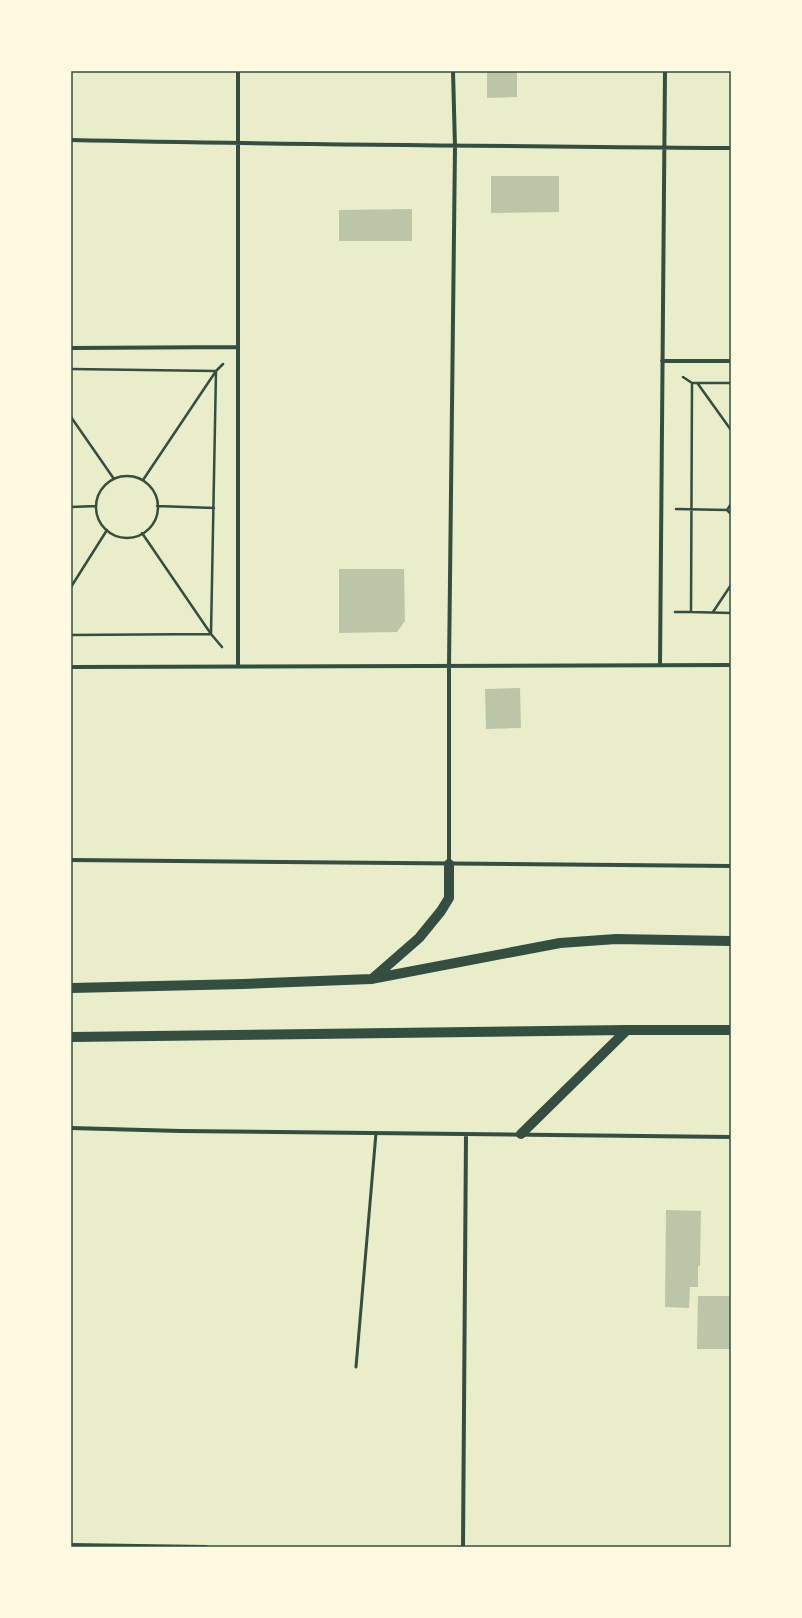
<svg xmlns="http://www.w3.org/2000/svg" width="802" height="1618" font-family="Inter,sans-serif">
<rect width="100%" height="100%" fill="#e9edc9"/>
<path fill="#bcc5a7" d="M487 71H517V97L487 98Z
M491 176H559V212L491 213Z
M412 209V241H339V210Z
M339 569H404L405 621 397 632 339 633Z
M520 688 521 728 486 729 485 689Z
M71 763H72V788H71Z
M666 1210 701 1211 700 1266H698V1287H690L689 1308 665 1307Z
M698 1296H731V1349H697Z"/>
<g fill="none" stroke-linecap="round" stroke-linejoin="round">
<path stroke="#344e41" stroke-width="2.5" d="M71 369 216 371 211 634 71 635
M683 377 692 383
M731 383H692L691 612 731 613
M698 384 731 430
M71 417 114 479
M96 507a31 31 0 1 1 62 0a31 31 0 1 1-62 0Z
M143 480 216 371 223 364
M157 506 214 508
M71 507 96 506
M676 509 727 510 731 514
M727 510 731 504
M142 533 211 634 222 647
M71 587 107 530
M675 612H691
M713 612 731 585"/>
<path stroke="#344e41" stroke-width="3" d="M356 1367 376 1133"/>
<path stroke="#344e41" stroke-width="4" d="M71 140C291 145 511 146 731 148
M71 348 238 347
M662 361H731
M660 665 665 71
M238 666V71
M71 667 731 665
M71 860 731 866
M449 863V666L455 147 453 71
M71 1128 180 1131 731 1137
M71 1545 206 1547
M463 1547 466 1134"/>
<path stroke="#344e41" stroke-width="10" d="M372 979 419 938 441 911 449 898V864
M71 988 243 984 371 979 560 943 616 939 731 941
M71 1037 627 1030H731
M521 1134 627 1030"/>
</g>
<rect width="802" height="1618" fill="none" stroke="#fefae0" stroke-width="144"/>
<rect x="72" y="72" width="658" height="1474" fill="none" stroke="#344e41" stroke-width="1.5"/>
</svg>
